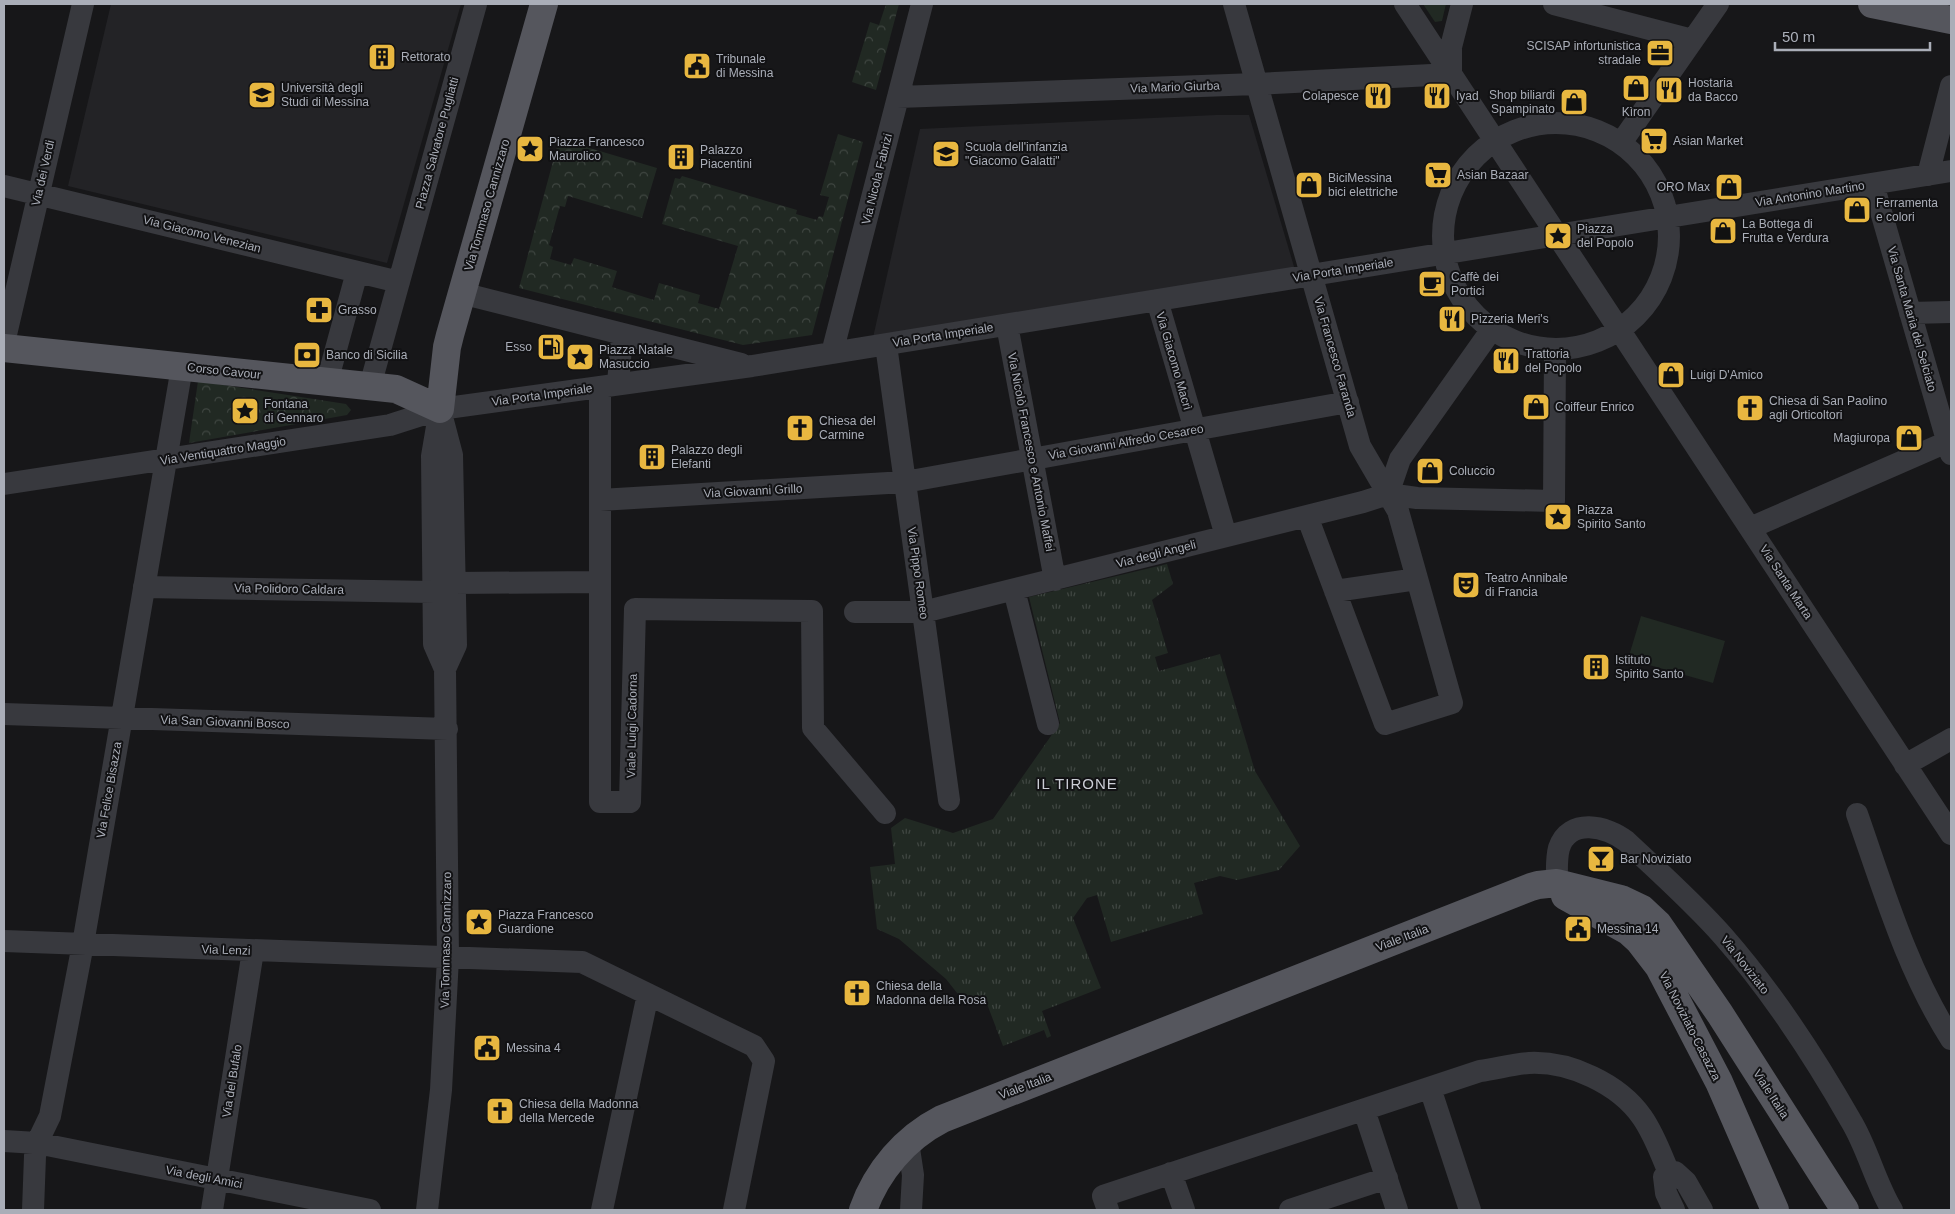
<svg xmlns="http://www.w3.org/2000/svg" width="1955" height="1214" font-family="Arial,sans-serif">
<defs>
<pattern id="grass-tufts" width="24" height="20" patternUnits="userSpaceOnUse" patternTransform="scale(1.25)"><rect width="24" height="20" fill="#212923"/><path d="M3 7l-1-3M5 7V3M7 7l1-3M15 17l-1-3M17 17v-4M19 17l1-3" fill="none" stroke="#3f4641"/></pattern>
<pattern id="park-crowns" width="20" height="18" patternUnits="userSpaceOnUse" patternTransform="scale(1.25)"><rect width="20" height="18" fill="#212923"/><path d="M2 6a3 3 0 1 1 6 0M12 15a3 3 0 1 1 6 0" fill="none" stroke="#3f4641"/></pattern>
</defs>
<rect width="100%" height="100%" fill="#171719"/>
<path fill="#232326" d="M111 4H461L387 263 68 186Z
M1216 115H1249L1295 270 872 342 920 129Z"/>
<path fill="url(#grass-tufts)" d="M1167 564 1173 584 1152 600 1168 653 1155 657 1159 671 1220 654 1255 771 1300 846 1279 870 1237 880 1220 876 1194 883 1203 914 1111 942 1097 895 1087 898 1073 918 1101 988 1042 1011 1051 1036 1047 1038 1044 1030 1003 1046 984 996 965 1003 946 979 899 939 877 929 870 867 895 864 891 828 905 818 953 833 993 819 1060 723 1029 597Z"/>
<path fill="url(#park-crowns)" d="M886 4H899L876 90 852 82 870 22 879 25Z
M838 134 863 142 812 335 743 345 519 288 559 139 657 168 642 218 568 196 565 207 560 206 549 245 553 247 550 259 571 265 574 258 617 271 612 287 654 300 659 283 700 295 698 303 719 309 738 246 662 224 675 178 680 179 682 176 797 210 796 214 817 220 819 216 823 217 829 197 820 195Z
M198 381 346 404 351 410 347 415 189 443Z"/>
<path fill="#212923" d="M1423 4H1446L1442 21 1435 22Z
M1641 616 1725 641 1713 683 1628 659Z"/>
<path fill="#2e353d" d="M234 412a11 11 0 1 1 22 0a11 11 0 1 1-22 0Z"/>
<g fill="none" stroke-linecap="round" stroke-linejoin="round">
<path stroke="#38393e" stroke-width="22" d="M1234 4 1360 446 1398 511 1452 703 1385 724 1307 516
M1405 4 1951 834
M1554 4 1692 40
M1451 74V47L1462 4
M898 97 1256 84 1451 74
M1443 236a113 113 0 1 1 226 0a113 113 0 1 1-226 0Z
M1621 143 1718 4
M1928 175 1951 86
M1873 184 1951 454
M4 186 399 282
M461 293 741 364
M1157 300 1226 536
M1910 313 1951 312
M1007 325 1055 580
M4 343 83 4
M886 345 949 800
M832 353 922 4
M327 382 357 272
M618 384 622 334
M370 386 476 4
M600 387V802H630L635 609 812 611 813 728 885 813
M442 417 452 455 456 645 445 669
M4 484 390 425 440 409 752 366 1951 171
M1388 494 1400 459 1492 329
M600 500 905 482 1348 402
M1750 528 1947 442H1951
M454 583 600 582
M144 587 433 592
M1014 590 1048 724
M1335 591 1417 579
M855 612H923L1363 502 1388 494 1417 498 1554 501 1555 350
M4 714 447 729
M1905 765 1951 739
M1857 814C1884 891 1907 970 1951 1039
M1557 883C1557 871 1556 859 1559 848 1569 817 1607 826 1626 841 1659 872 1693 902 1723 936 1773 993 1814 1056 1851 1121 1868 1149 1875 1182 1892 1210
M4 941 582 962 754 1046 764 1061 734 1210
M1430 1088 1470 1210
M1364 1110 1397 1210
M4 1141 37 1143 370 1210
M908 1142 913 1175 911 1210
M1171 1173 1184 1210
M33 1210 35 1156 37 1143 50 1116 83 944 182 367
M212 1210 253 951
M427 1210 441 1090 448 958 445 669 434 644 432 456 440 409
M602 1210 648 994
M1108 1210 1103 1196 1480 1071C1496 1069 1513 1064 1529 1063 1570 1061 1619 1084 1642 1117 1654 1134 1661 1154 1669 1173
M1290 1210 1387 1178
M1674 1210 1666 1193 1664 1177 1669 1173 1675 1172 1686 1182 1702 1210"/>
<path stroke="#55565d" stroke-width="28" d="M1872 4 1951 20
M4 348 396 389 440 409 447 347 450 335 544 4
M1565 896 1628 931 1639 941 1659 967 1719 1082 1775 1210
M863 1210C877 1171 905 1138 942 1119L1531 887 1538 885 1557 883 1621 899 1642 909 1658 924 1720 1014 1845 1210"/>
</g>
<defs>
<symbol id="office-square" viewBox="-11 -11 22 22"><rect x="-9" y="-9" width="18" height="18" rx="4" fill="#e8b740" stroke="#121214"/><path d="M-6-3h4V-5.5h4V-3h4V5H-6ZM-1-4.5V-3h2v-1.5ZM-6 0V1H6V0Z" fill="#111"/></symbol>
<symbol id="building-square" viewBox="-11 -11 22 22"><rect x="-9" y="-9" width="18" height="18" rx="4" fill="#e8b740" stroke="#121214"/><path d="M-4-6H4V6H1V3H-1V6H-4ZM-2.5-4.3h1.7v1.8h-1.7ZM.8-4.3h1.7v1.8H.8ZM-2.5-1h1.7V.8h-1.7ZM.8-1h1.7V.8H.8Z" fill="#111"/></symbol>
<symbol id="civic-square" viewBox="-11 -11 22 22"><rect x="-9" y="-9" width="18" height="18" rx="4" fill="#e8b740" stroke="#121214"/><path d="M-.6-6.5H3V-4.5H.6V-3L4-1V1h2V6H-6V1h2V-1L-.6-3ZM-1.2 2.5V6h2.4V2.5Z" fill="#111"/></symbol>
<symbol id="shop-square" viewBox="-11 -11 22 22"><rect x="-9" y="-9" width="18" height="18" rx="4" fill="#e8b740" stroke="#121214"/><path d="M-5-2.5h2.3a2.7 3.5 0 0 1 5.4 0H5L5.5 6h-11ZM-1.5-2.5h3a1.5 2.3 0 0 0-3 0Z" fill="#111"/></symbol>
<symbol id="restaurant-square" viewBox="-11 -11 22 22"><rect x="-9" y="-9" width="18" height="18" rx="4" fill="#e8b740" stroke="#121214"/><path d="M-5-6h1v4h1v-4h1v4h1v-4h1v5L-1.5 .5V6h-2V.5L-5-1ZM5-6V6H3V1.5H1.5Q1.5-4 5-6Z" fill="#111"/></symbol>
<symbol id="university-square" viewBox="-11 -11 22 22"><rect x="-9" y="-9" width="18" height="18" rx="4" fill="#e8b740" stroke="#121214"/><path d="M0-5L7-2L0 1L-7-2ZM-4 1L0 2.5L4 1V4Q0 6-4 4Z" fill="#111"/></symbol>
<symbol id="supermarket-square" viewBox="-11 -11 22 22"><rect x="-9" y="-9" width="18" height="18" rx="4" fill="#e8b740" stroke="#121214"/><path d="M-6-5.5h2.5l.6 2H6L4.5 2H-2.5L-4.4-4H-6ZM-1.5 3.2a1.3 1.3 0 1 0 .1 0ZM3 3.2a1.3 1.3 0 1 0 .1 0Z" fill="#111"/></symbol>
<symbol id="sight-square" viewBox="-11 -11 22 22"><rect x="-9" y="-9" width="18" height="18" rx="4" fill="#e8b740" stroke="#121214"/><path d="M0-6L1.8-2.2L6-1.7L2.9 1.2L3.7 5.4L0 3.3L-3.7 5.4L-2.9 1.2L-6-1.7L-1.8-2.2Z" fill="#111"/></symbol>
<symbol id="school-square" viewBox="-11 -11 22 22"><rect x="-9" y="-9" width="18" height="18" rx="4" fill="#e8b740" stroke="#121214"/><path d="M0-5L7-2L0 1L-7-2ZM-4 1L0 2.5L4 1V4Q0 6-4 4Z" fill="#111"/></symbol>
<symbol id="cafe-square" viewBox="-11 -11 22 22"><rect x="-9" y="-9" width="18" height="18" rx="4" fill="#e8b740" stroke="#121214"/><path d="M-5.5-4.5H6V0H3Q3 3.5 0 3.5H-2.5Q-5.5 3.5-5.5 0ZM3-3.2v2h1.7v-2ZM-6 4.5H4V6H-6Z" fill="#111"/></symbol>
<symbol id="pharmacy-square" viewBox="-11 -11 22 22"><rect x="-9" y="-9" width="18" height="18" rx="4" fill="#e8b740" stroke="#121214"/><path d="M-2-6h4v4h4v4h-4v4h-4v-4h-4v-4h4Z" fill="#111"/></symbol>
<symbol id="fuel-square" viewBox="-11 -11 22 22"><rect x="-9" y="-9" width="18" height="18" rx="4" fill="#e8b740" stroke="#121214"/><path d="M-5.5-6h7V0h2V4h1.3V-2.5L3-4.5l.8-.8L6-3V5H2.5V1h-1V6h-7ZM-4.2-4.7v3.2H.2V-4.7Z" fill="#111"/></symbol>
<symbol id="bank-square" viewBox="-11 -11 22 22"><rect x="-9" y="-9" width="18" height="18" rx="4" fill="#e8b740" stroke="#121214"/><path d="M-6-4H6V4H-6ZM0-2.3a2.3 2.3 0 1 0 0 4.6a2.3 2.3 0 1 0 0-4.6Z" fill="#111"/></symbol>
<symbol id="church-square" viewBox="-11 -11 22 22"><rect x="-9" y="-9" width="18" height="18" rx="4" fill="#e8b740" stroke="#121214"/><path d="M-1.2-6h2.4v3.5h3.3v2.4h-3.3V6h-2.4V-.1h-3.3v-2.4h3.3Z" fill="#111"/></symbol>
<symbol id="theatre-square" viewBox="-11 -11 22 22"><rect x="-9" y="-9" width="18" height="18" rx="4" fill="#e8b740" stroke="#121214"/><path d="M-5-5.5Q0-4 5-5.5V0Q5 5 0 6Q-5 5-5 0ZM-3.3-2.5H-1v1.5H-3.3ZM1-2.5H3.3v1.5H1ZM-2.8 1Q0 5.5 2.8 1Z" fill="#111"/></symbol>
<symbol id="bar-square" viewBox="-11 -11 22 22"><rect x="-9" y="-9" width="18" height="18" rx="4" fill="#e8b740" stroke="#121214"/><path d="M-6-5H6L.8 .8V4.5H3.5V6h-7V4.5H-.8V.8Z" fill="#111"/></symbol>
</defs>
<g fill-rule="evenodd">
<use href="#office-square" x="1644" y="37" width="32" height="32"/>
<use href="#building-square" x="366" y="41" width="32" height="32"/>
<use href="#civic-square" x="681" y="50" width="32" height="32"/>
<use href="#shop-square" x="1620" y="72" width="32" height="32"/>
<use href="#restaurant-square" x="1653" y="74" width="32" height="32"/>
<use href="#university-square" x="246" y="79" width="32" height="32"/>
<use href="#restaurant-square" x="1362" y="80" width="32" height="32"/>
<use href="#restaurant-square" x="1421" y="80" width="32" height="32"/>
<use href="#shop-square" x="1558" y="86" width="32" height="32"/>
<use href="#supermarket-square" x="1638" y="125" width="32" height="32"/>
<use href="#sight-square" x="514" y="133" width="32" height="32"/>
<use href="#school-square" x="930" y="138" width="32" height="32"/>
<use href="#building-square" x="665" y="141" width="32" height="32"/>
<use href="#supermarket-square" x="1422" y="159" width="32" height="32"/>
<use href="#shop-square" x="1293" y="169" width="32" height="32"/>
<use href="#shop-square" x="1713" y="171" width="32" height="32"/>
<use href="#shop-square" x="1841" y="194" width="32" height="32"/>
<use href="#shop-square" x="1707" y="215" width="32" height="32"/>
<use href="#sight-square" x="1542" y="220" width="32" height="32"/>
<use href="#cafe-square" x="1416" y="268" width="32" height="32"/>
<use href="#pharmacy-square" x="303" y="294" width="32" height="32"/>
<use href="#restaurant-square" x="1436" y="303" width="32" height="32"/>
<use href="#fuel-square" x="535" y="331" width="32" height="32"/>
<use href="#bank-square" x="291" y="339" width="32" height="32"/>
<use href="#sight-square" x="564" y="341" width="32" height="32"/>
<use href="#restaurant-square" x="1490" y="345" width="32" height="32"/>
<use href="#shop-square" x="1655" y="359" width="32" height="32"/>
<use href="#shop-square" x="1520" y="391" width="32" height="32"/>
<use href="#church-square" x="1734" y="392" width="32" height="32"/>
<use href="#sight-square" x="229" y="395" width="32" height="32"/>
<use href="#church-square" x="784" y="412" width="32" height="32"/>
<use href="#shop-square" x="1893" y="422" width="32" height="32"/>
<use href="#building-square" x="636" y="441" width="32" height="32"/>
<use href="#shop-square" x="1414" y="455" width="32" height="32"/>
<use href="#sight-square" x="1542" y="501" width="32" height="32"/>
<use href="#theatre-square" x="1450" y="569" width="32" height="32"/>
<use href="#building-square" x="1580" y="651" width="32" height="32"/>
<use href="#bar-square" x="1585" y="843" width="32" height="32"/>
<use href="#sight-square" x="463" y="906" width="32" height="32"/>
<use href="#civic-square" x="1562" y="913" width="32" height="32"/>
<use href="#church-square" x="841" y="977" width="32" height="32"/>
<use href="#civic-square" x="471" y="1032" width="32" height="32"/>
<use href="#church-square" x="484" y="1095" width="32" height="32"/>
</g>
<g text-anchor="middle" stroke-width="4" stroke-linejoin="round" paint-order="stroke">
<g font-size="12" fill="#aaaeb8" stroke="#121214" text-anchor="start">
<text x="1641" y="50" text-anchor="end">SCISAP infortunistica<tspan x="1641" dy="14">stradale</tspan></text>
<text x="401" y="61">Rettorato</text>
<text x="716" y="63">Tribunale<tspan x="716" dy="14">di Messina</tspan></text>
<text x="1688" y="87">Hostaria<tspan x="1688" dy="14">da Bacco</tspan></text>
<text x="281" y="92">Università degli<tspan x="281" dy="14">Studi di Messina</tspan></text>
<text x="1555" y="99" text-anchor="end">Shop biliardi<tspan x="1555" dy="14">Spampinato</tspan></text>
<text x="1359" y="100" text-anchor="end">Colapesce</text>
<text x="1456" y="100">Iyad</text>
<text x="1636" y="116" text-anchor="middle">Kìron</text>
<text x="1673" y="145">Asian Market</text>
<text x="549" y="146">Piazza Francesco<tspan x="549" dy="14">Maurolico</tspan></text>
<text x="965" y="151">Scuola dell'infanzia<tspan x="965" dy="14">"Giacomo Galatti"</tspan></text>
<text x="700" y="154">Palazzo<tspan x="700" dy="14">Piacentini</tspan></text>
<text x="1457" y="179">Asian Bazaar</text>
<text x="1328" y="182">BiciMessina<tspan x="1328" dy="14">bici elettriche</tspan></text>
<text x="1710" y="191" text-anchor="end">ORO Max</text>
<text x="1876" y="207">Ferramenta<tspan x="1876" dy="14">e colori</tspan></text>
<text x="1742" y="228">La Bottega di<tspan x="1742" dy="14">Frutta e Verdura</tspan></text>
<text x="1577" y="233">Piazza<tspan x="1577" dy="14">del Popolo</tspan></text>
<text x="1451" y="281">Caffè dei<tspan x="1451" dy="14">Portici</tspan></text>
<text x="338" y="314">Grasso</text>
<text x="1471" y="323">Pizzeria Meri's</text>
<text x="532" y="351" text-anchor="end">Esso</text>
<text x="599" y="354">Piazza Natale<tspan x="599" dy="14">Masuccio</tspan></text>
<text x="1525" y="358">Trattoria<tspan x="1525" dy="14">del Popolo</tspan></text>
<text x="326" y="359">Banco di Sicilia</text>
<text x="1690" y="379">Luigi D'Amico</text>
<text x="1769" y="405">Chiesa di San Paolino<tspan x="1769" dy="14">agli Orticoltori</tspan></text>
<text x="264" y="408">Fontana<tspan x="264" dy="14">di Gennaro</tspan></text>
<text x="1555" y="411">Coiffeur Enrico</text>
<text x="819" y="425">Chiesa del<tspan x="819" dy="14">Carmine</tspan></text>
<text x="1890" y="442" text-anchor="end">Magiuropa</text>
<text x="671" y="454">Palazzo degli<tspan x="671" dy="14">Elefanti</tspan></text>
<text x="1449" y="475">Coluccio</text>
<text x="1577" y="514">Piazza<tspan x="1577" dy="14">Spirito Santo</tspan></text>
<text x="1485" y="582">Teatro Annibale<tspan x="1485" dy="14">di Francia</tspan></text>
<text x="1615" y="664">Istituto<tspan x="1615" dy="14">Spirito Santo</tspan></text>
<text x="1620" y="863">Bar Noviziato</text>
<text x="498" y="919">Piazza Francesco<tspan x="498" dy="14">Guardione</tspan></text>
<text x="1597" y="933">Messina 14</text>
<text x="876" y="990">Chiesa della<tspan x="876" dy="14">Madonna della Rosa</tspan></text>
<text x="506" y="1052">Messina 4</text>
<text x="519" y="1108">Chiesa della Madonna<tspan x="519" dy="14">della Mercede</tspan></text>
</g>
<g font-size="12" fill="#aaaeb8" stroke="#121214">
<text transform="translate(1175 87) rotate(-2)" y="4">Via Mario Giurba</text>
<text transform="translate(437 143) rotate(-75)" y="4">Piazza Salvatore Pugliatti</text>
<text transform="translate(43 173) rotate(-77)" y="4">Via dei Verdi</text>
<text transform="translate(877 179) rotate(-76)" y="4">Via Nicola Fabrizi</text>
<text transform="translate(1810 194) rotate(-9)" y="4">Via Antonino Martino</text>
<text transform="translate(487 205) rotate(-74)" y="4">Via Tommaso Cannizzaro</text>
<text transform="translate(202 234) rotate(14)" y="4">Via Giacomo Venezian</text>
<text transform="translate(1343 270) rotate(-9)" y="4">Via Porta Imperiale</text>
<text transform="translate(1912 319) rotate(74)" y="4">Via Santa Maria del Selciato</text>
<text transform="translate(943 335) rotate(-9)" y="4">Via Porta Imperiale</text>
<text transform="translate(1335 357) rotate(74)" y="4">Via Francesco Faranda</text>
<text transform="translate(1174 361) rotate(74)" y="4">Via Giacomo Macrì</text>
<text transform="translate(224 371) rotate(6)" y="4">Corso Cavour</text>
<text transform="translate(542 395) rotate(-8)" y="4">Via Porta Imperiale</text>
<text transform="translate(1126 442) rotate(-10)" y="4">Via Giovanni Alfredo Cesareo</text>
<text transform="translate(223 451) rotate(-9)" y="4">Via Ventiquattro Maggio</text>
<text transform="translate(1031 452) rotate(79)" y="4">Via Nicolò Francesco e Antonio Maffei</text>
<text transform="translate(753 491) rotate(-3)" y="4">Via Giovanni Grillo</text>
<text transform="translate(1156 554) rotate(-14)" y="4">Via degli Angeli</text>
<text transform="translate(918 573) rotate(82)" y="4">Via Pippo Romeo</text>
<text transform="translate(1786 582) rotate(57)" y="4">Via Santa Marta</text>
<text transform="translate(289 589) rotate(1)" y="4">Via Polidoro Caldara</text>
<text transform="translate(225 722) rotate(2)" y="4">Via San Giovanni Bosco</text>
<text transform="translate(632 726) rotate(-89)" y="4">Viale Luigi Cadorna</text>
<text transform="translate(109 790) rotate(-80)" y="4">Via Felice Bisazza</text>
<text transform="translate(1402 938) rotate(-21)" y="4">Viale Italia</text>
<text transform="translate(446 940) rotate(-89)" y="4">Via Tommaso Cannizzaro</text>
<text transform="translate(226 950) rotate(2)" y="4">Via Lenzi</text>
<text transform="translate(1745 965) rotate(52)" y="4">Via Noviziato</text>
<text transform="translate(1690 1026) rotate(63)" y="4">Via Noviziato-Casazza</text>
<text transform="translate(232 1081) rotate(-81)" y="4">Via del Bufalo</text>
<text transform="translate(1025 1086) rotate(-21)" y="4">Viale Italia</text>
<text transform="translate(1771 1094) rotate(57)" y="4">Viale Italia</text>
<text transform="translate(204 1177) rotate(11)" y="4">Via degli Amici</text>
</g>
<g font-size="15" letter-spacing="1" fill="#cbcdd5" stroke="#121214">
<text x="1077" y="789">IL TIRONE</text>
</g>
</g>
<rect width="1955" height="1214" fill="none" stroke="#aaaeb8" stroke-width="10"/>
<path d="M1775 42v8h155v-8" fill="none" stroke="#aaaeb8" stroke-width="2.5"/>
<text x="1782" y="42" font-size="15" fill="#aaaeb8" stroke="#121214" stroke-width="4" paint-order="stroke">50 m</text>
</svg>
